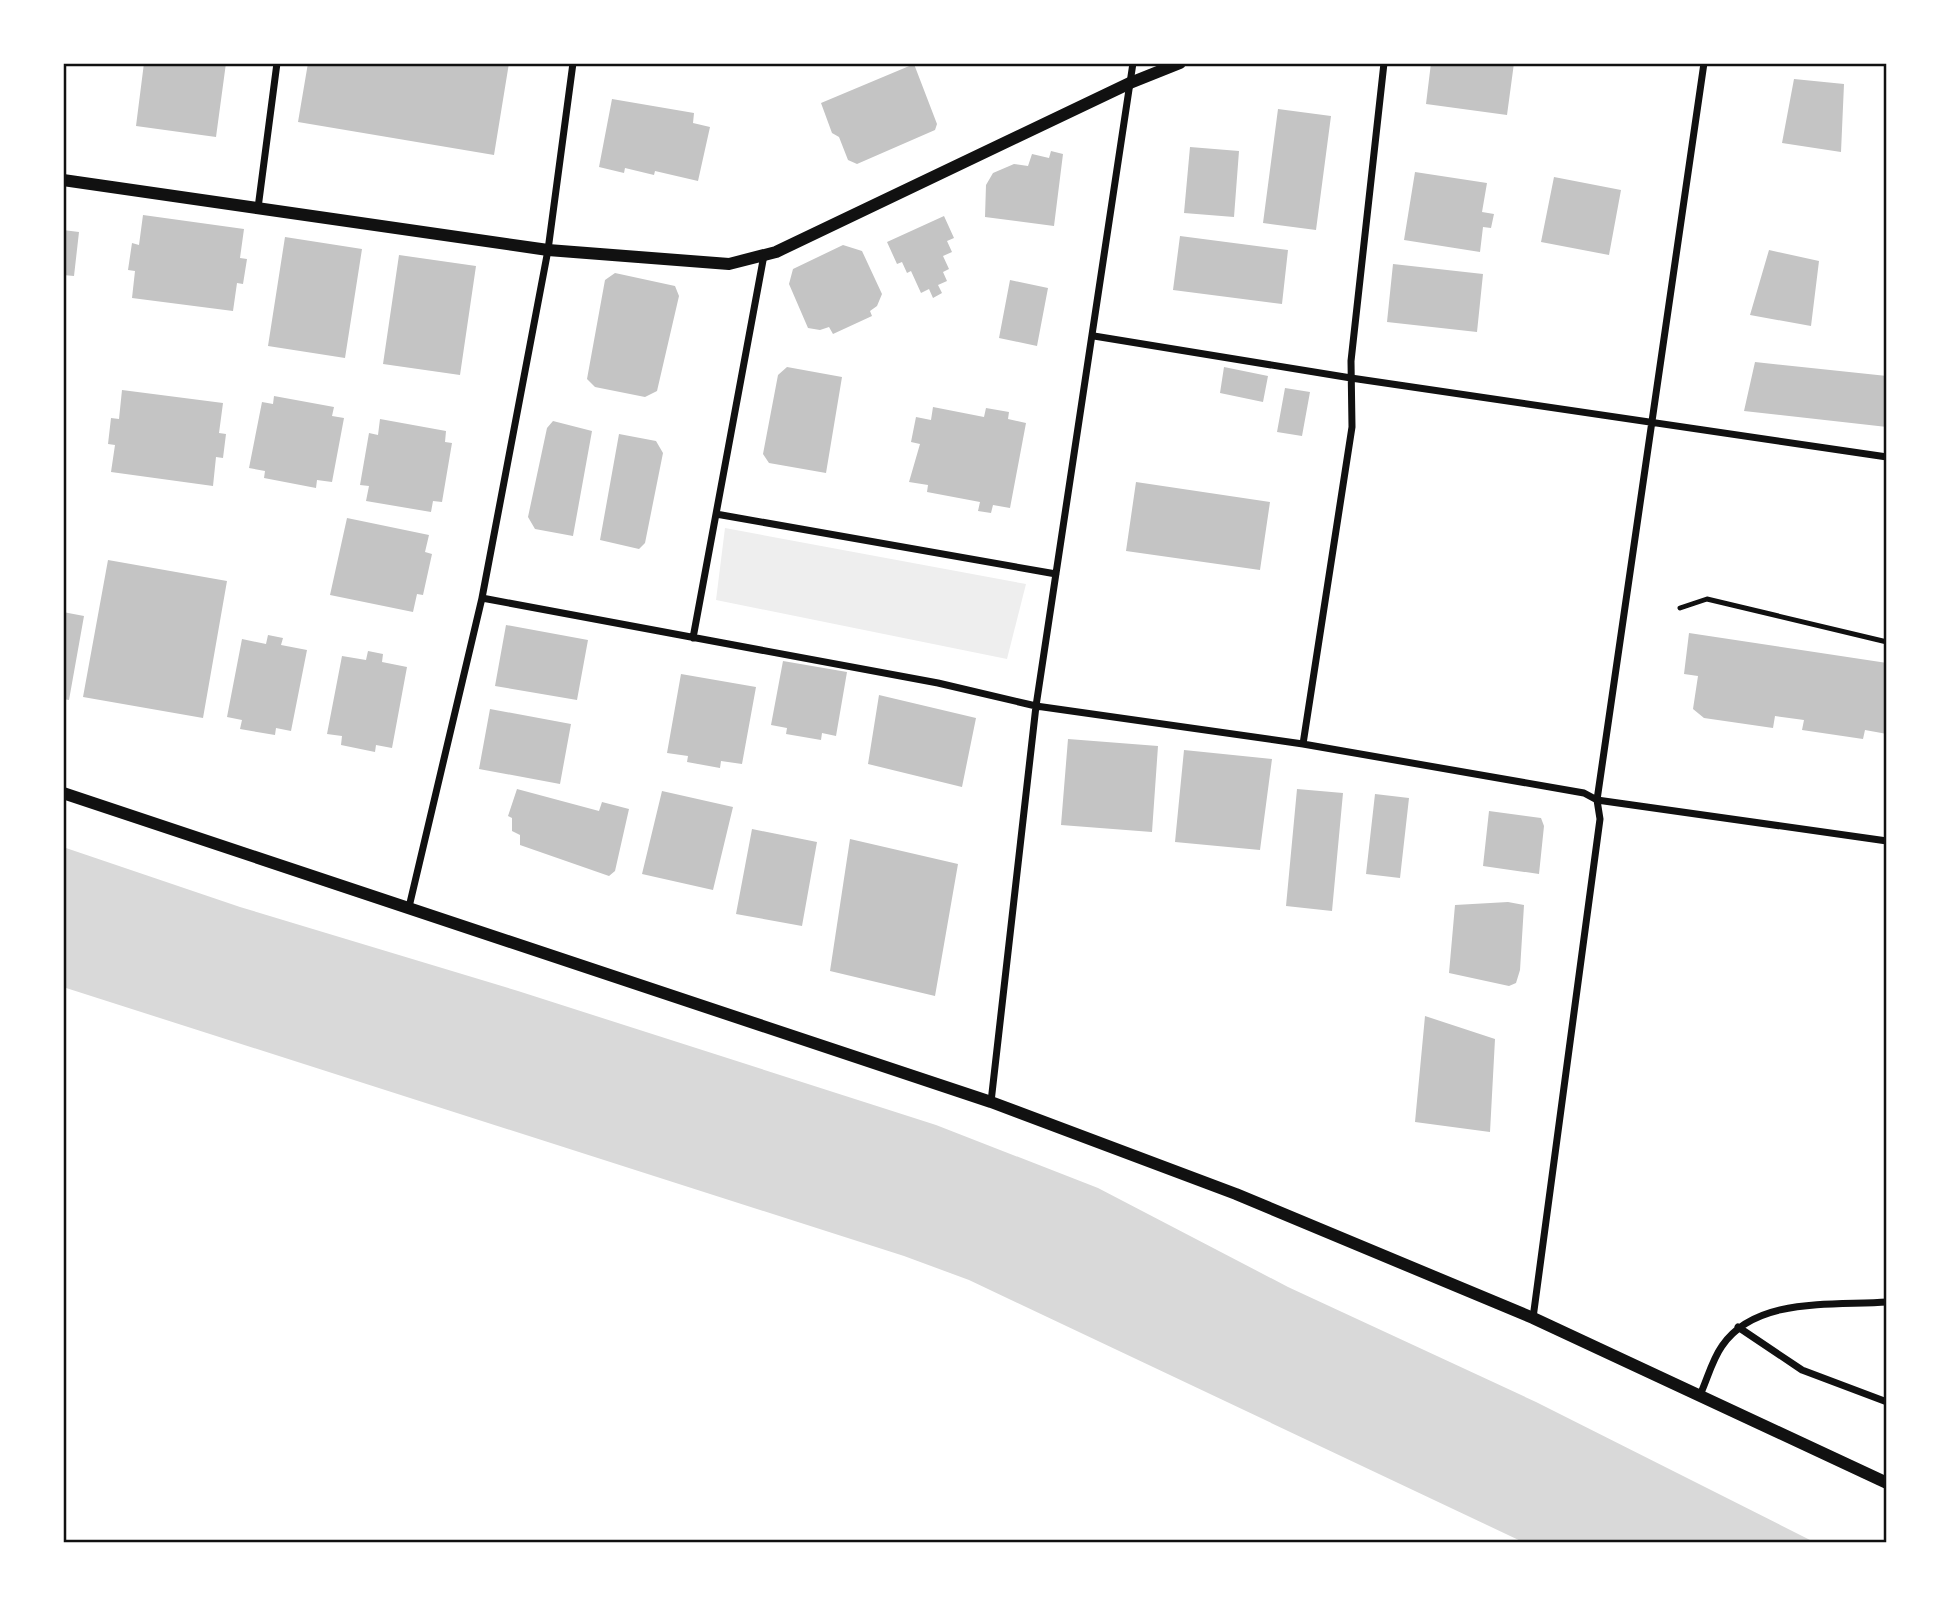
<svg xmlns="http://www.w3.org/2000/svg" width="1950" height="1606" font-family="Mulish,sans-serif">
<rect width="100%" height="100%" fill="#fff"/>
<path fill="#eee" d="M725 528 1026 584 1007 659 716 600Z"/>
<path fill="#d9d9d9" d="M63 847 240 907 518 991 936 1125 1098 1188 1288 1287 1536 1402 1816 1543H1525L969 1280 904 1256 63 987Z"/>
<path fill="#c4c4c4" d="M144 63H226L216 137 136 126Z
M308 63H509L494 155 298 122Z
M1431 63H1514L1507 115 1426 104Z
M914 64 937 124 935 130 857 164 848 160 839 137 832 133 821 103Z
M1794 79 1844 84 1841 152 1782 143Z
M612 99 694 113 693 123 710 127 698 181 655 171 654 175 625 168 624 173 599 167Z
M1278 109 1331 116 1316 230 1263 223Z
M1190 147 1239 151 1234 217 1184 213Z
M1051 151 1063 154 1054 226 985 217 986 185 993 173 1014 164 1028 166 1032 154 1049 158Z
M1415 172 1487 183 1482 212 1494 214 1491 228 1483 227 1480 252 1404 240Z
M1554 177 1621 190 1609 255 1541 242Z
M143 215 244 229 240 258 247 259 243 284 237 283 233 311 132 298 135 271 128 270 132 243 139 245Z
M944 216 954 238 947 241 952 252 943 256 949 269 943 272 947 281 938 285 942 293 933 298 929 289 921 293 911 271 907 273 902 262 897 264 887 242Z
M63 230 79 232 74 276 63 275Z
M1180 236 1288 250 1282 304 1173 290Z
M285 237 362 249 345 358 268 346Z
M843 245 862 251 882 294 877 306 870 311 872 316 833 334 829 327 820 330 808 328 789 284 793 269Z
M1769 250 1819 261 1811 326 1750 315Z
M399 255 476 266 460 375 383 364Z
M1393 264 1483 274 1477 332 1387 322Z
M615 273 675 286 679 296 657 391 645 397 595 387 587 379 605 280Z
M1010 280 1048 288 1037 346 999 338Z
M1755 362 1887 376V427L1744 411Z
M787 367 842 377 826 473 769 463 763 454 778 375Z
M1224 367 1268 376 1263 402 1220 393Z
M1285 388 1310 392 1302 436 1277 432Z
M122 390 223 403 219 433 226 434 223 458 216 457 213 486 111 472 115 445 108 444 111 418 119 419Z
M274 396 334 407 332 416 344 418 332 482 317 480 316 488 264 478 265 471 249 468 262 402 273 404Z
M933 407 984 417 986 408 1009 412 1008 419 1026 423 1010 508 993 505 991 513 978 511 980 502 927 492 928 485 909 482 920 444 911 442 916 417 931 420Z
M380 419 446 431 445 442 452 443 442 502 433 501 431 512 366 501 369 486 360 485 369 433 378 435Z
M553 421 592 431 573 536 535 529 528 517 547 428Z
M619 434 656 441 663 453 645 543 639 549 600 540Z
M1136 482 1270 502 1260 570 1126 551Z
M347 518 429 535 425 552 432 554 423 595 417 594 413 612 330 595Z
M108 560 227 581 203 718 83 697Z
M63 612 84 616 69 700 63 699Z
M506 625 588 640 577 700 495 686Z
M1689 633 1887 663V734L1865 730 1863 739 1802 730 1804 720 1775 716 1773 728 1704 718 1693 709 1698 676 1684 674Z
M268 635 283 638 281 645 307 650 291 731 276 728 275 735 240 729 242 720 227 717 242 639 266 644Z
M368 651 383 654 382 662 407 667 392 748 376 745 375 752 341 745 342 736 327 734 342 656 366 660Z
M783 661 847 672 836 736 822 733 821 740 786 734 787 728 771 725Z
M681 674 756 687 742 764 721 761 720 768 687 762 688 756 667 753Z
M879 695 976 718 962 787 868 764Z
M490 709 571 724 560 784 479 769Z
M1068 739 1158 746 1152 832 1061 825Z
M1184 750 1272 759 1260 850 1175 842Z
M517 789 599 811 602 802 629 809 615 871 609 876 520 845V835L512 831V818L508 816Z
M1297 789 1343 793 1332 911 1286 906Z
M662 791 733 807 713 890 642 874Z
M1375 794 1409 798 1400 878 1366 874Z
M1489 811 1541 818 1544 826 1539 874 1483 866Z
M752 829 817 842 802 926 736 914Z
M850 839 958 864 935 996 830 971Z
M1508 902 1524 905 1520 970 1516 983 1509 986 1449 973 1455 905Z
M1425 1016 1495 1039 1490 1132 1415 1122Z"/>
<g fill="none" stroke-linecap="round" stroke-linejoin="round">
<path stroke="#111" stroke-width="5" d="M1680 608 1707 599 1887 642"/>
<path stroke="#111" stroke-width="7" d="M1704 63 1597 800 1887 841
M258 208 277 63
M1094 336 1351 378 1887 457
M716 514 1056 574
M482 598 938 683 1036 706 1303 744 1584 793 1597 800 1600 819 1533 1318
M693 638 764 255
M1303 744 1352 427 1351 361 1384 63
M409 907 482 598 548 250 573 63
M991 1102 1036 706 1133 63
M1738 1327 1802 1370 1887 1402
M1700 1395C1707 1380 1712 1360 1722 1346 1756 1296 1834 1306 1887 1302"/>
<path stroke="#111" stroke-width="12" d="M63 180 548 250 729 264 776 252 1130 83 1180 63
M63 793 991 1102 1236 1194 1533 1318 1887 1483"/>
</g>
<rect width="1950" height="1606" fill="none" stroke="#ffffff" stroke-width="130"/>
<rect x="65" y="65" width="1820" height="1476" fill="none" stroke="#111" stroke-width="2.5"/>
</svg>
